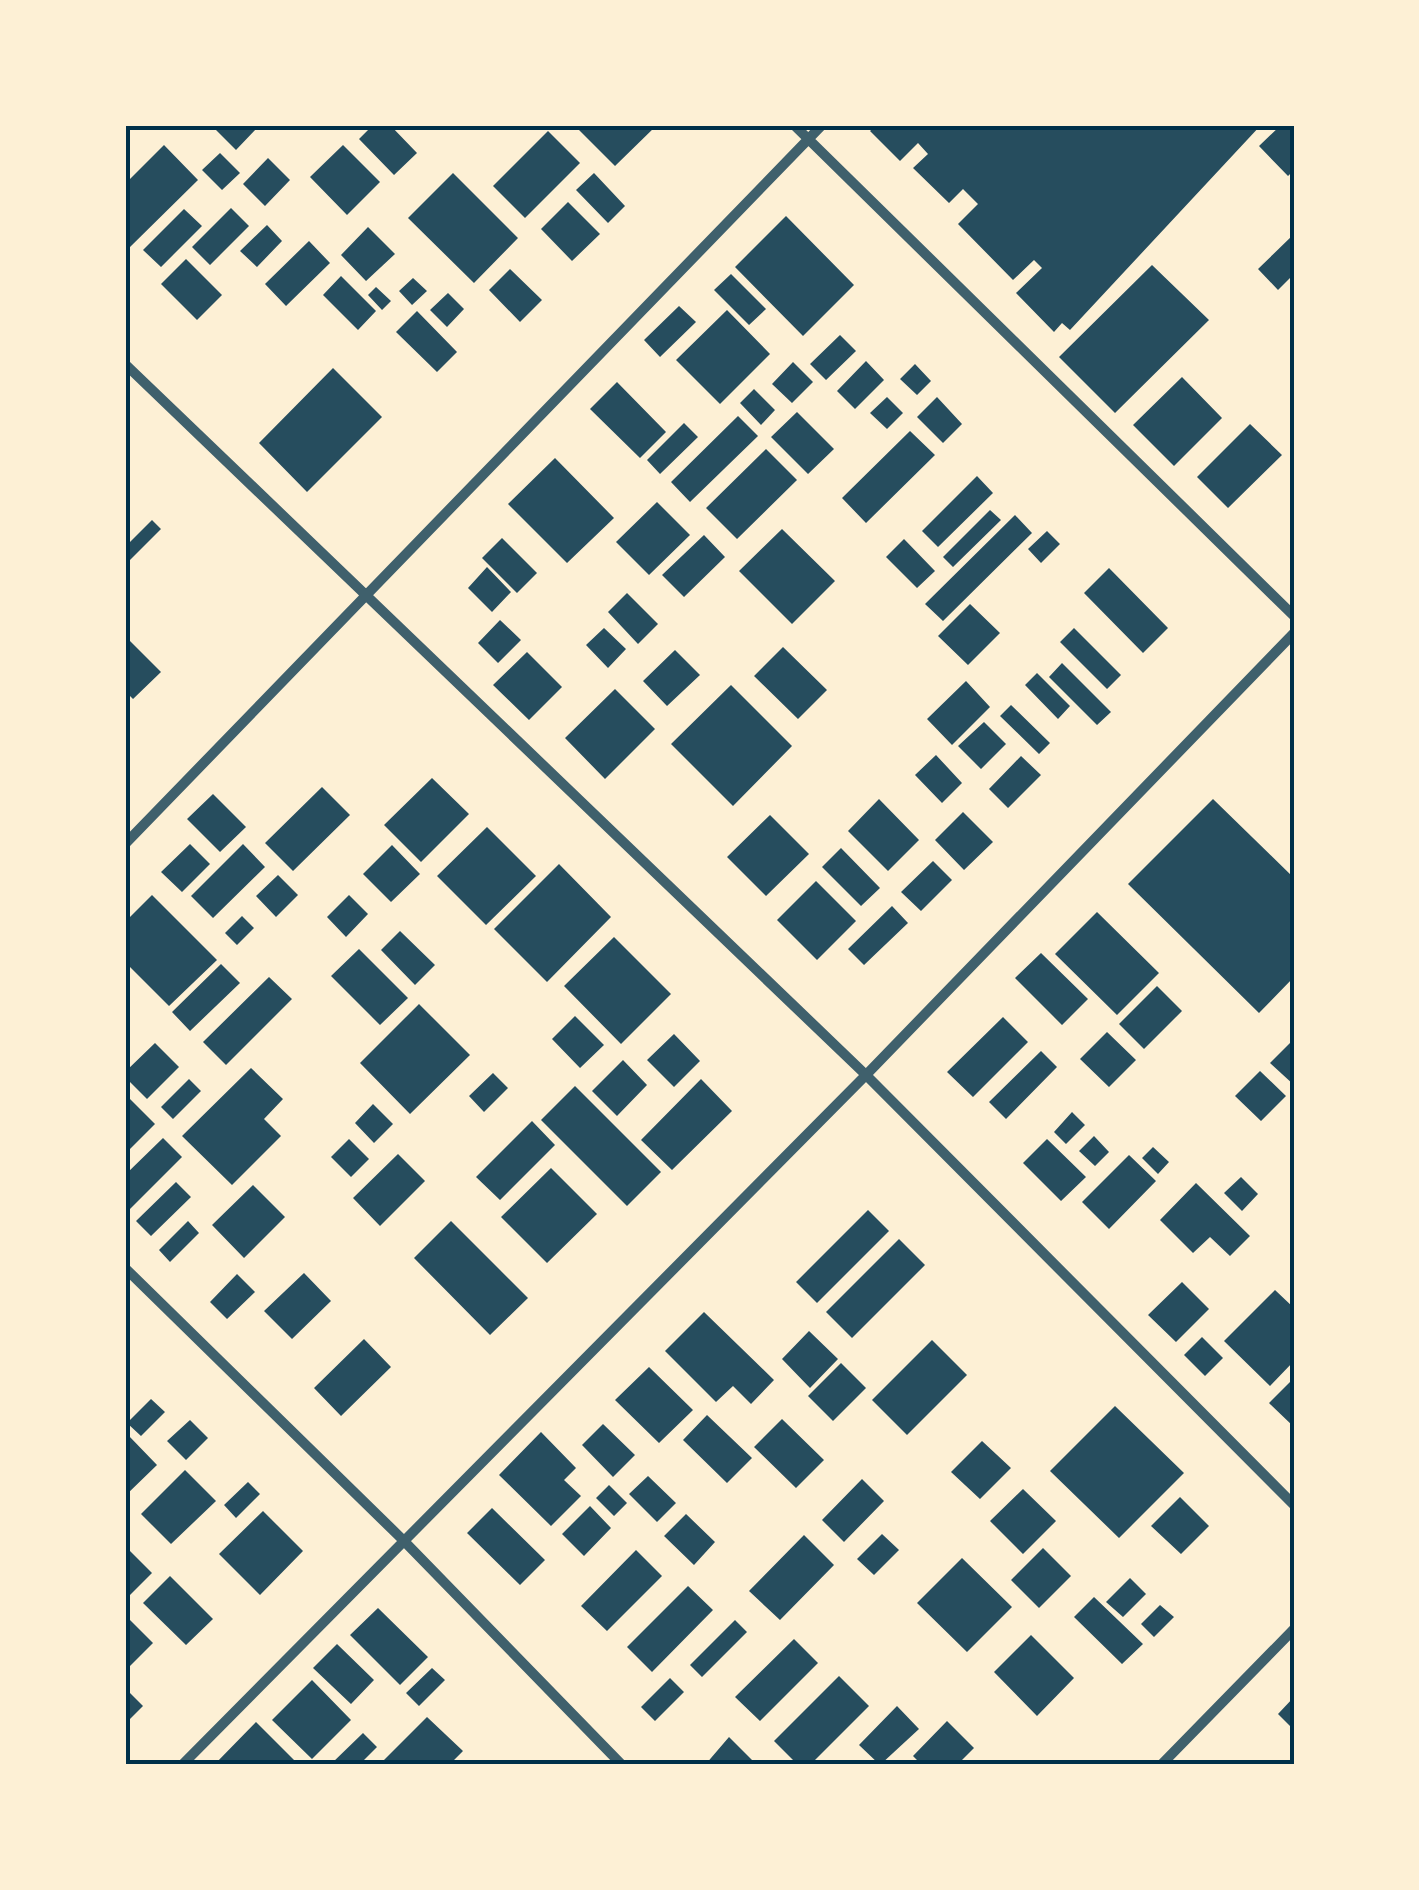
<svg xmlns="http://www.w3.org/2000/svg" width="1419" height="1890" font-family="'Public Sans',sans-serif">
<rect width="100%" height="100%" fill="#fdf0d5"/>
<path fill="#264d5e" d="M218 125H252L256 129 236 150 215 129Z
M373 125H390L417 153 394 175 359 139Z
M574 125H657L615 166Z
M876 125H1261L1070 330 1062 323 1054 332 1016 293 1042 268 1034 260 1013 280 958 224 978 204 963 189 949 203 913 168 928 154 918 143 900 161 870 131Z
M1281 125H1294V170L1288 176 1259 146Z
M548 131 580 163 525 218 493 186Z
M164 145 198 180 129 248 125 244V184Z
M343 145 380 182 347 215 310 177Z
M220 153 240 173 222 190 202 170Z
M268 158 290 180 265 206 243 184Z
M453 173 518 238 474 283 408 218Z
M594 173 625 206 608 223 576 190Z
M568 202 600 234 572 261 541 229Z
M231 208 249 226 210 265 192 247Z
M184 209 202 226 161 267 143 250Z
M786 216 854 285 803 336 735 267Z
M267 225 282 241 257 267 240 251Z
M368 227 395 254 366 281 341 255Z
M1294 234V274L1278 290 1258 269Z
M309 241 330 263 286 306 265 284Z
M186 259 222 295 197 320 161 284Z
M1152 265 1209 320 1115 413 1059 357Z
M510 269 542 300 520 322 489 290Z
M731 274 766 309 749 325 714 290Z
M341 276 376 311 358 330 323 295Z
M413 278 427 291 412 305 399 291Z
M376 287 391 301 382 310 368 295Z
M448 293 464 309 447 327 430 310Z
M679 306 696 322 660 357 644 340Z
M727 310 770 354 720 404 676 360Z
M417 311 457 352 437 372 396 332Z
M840 335 856 351 826 380 810 364Z
M866 361 884 380 855 409 837 391Z
M793 362 813 382 792 403 772 384Z
M915 364 931 381 917 395 900 379Z
M333 368 382 417 307 492 259 443Z
M1182 377 1222 418 1174 466 1133 425Z
M617 382 666 432 640 458 590 409Z
M754 389 775 410 761 425 740 403Z
M887 397 903 413 887 429 870 413Z
M937 397 962 424 943 443 917 417Z
M797 412 834 449 808 474 771 437Z
M738 416 758 436 690 502 671 482Z
M684 423 698 437 660 474 647 460Z
M1250 424 1282 455 1228 508 1197 477Z
M910 431 935 455 866 523 842 498Z
M766 449 797 480 737 539 706 508Z
M555 458 614 518 567 563 508 504Z
M977 476 993 493 938 547 922 531Z
M657 502 690 535 649 575 616 542Z
M990 510 1001 520 953 567 943 557Z
M1015 515 1032 533 943 621 925 604Z
M152 520 161 529 125 565V547Z
M782 529 835 581 792 624 739 571Z
M1047 531 1060 544 1041 563 1028 549Z
M704 535 725 557 684 597 662 575Z
M502 538 537 573 517 593 482 558Z
M904 539 935 571 917 588 886 557Z
M487 567 511 592 492 612 468 588Z
M1109 568 1168 628 1143 653 1084 593Z
M627 593 658 624 638 644 608 612Z
M970 604 1000 633 968 665 938 636Z
M500 620 521 640 498 663 478 643Z
M604 628 626 649 608 668 586 645Z
M1074 628 1121 675 1107 689 1060 642Z
M125 636 161 672 133 699 125 691Z
M783 647 827 690 798 719 754 676Z
M675 650 700 675 667 706 643 681Z
M527 652 562 687 529 720 493 685Z
M1062 663 1111 712 1097 725 1049 677Z
M1037 673 1070 706 1058 719 1025 685Z
M966 681 990 707 952 745 927 719Z
M731 685 792 746 733 806 671 744Z
M615 689 655 729 605 779 565 738Z
M1011 705 1050 743 1039 754 1000 716Z
M984 722 1006 744 981 769 958 746Z
M936 755 962 783 942 803 915 775Z
M1021 756 1041 775 1008 808 989 789Z
M432 778 469 814 421 862 384 825Z
M322 787 350 815 293 871 265 843Z
M213 794 246 827 220 852 187 819Z
M879 799 919 840 888 871 848 831Z
M1213 799 1294 878V977L1259 1013 1128 884Z
M963 812 993 842 964 870 935 840Z
M770 815 809 854 766 896 727 857Z
M487 827 536 876 486 925 437 876Z
M190 844 210 864 182 892 161 872Z
M243 844 265 867 213 918 191 896Z
M392 845 420 874 391 902 363 874Z
M841 848 880 888 861 906 822 867Z
M933 861 952 880 921 911 901 892Z
M559 864 611 917 547 982 494 929Z
M278 875 298 895 276 917 256 896Z
M816 881 856 921 817 960 777 920Z
M152 895 217 960 169 1006 125 962V922Z
M349 895 368 914 346 937 327 917Z
M892 906 908 923 864 965 848 949Z
M1097 912 1159 973 1117 1015 1055 954Z
M242 916 254 928 237 945 225 933Z
M400 931 435 965 415 985 381 950Z
M614 937 671 994 621 1044 564 986Z
M359 949 408 998 380 1025 331 976Z
M1041 953 1088 999 1062 1025 1015 978Z
M221 964 240 983 190 1031 172 1012Z
M269 977 292 999 226 1065 203 1042Z
M1157 986 1182 1011 1144 1049 1119 1024Z
M419 1004 470 1055 410 1114 360 1063Z
M575 1016 604 1045 580 1068 552 1039Z
M1003 1017 1028 1042 973 1097 947 1072Z
M1107 1032 1136 1060 1109 1087 1080 1059Z
M674 1034 700 1061 674 1087 647 1060Z
M1292 1041 1294 1043V1085L1270 1063Z
M155 1043 179 1067 147 1099 125 1077V1072Z
M1041 1051 1057 1067 1006 1119 989 1102Z
M623 1060 647 1085 617 1116 592 1091Z
M251 1068 283 1099 264 1119 281 1136 232 1185 182 1136Z
M1260 1071 1286 1096 1261 1121 1235 1096Z
M493 1073 508 1088 484 1112 469 1096Z
M189 1079 201 1091 173 1119 161 1107Z
M701 1079 732 1111 672 1170 641 1140Z
M575 1086 661 1172 627 1206 541 1120Z
M125 1094 155 1124 125 1154Z
M373 1104 393 1124 374 1143 355 1123Z
M1072 1112 1085 1125 1066 1144 1054 1132Z
M532 1121 555 1145 500 1200 476 1177Z
M1094 1136 1109 1152 1095 1166 1079 1151Z
M163 1138 182 1157 125 1214V1175Z
M349 1139 369 1159 351 1177 331 1157Z
M1047 1139 1086 1177 1061 1201 1023 1163Z
M1153 1147 1169 1162 1158 1174 1142 1158Z
M398 1154 425 1181 380 1226 353 1198Z
M1129 1155 1156 1181 1109 1229 1082 1202Z
M551 1168 597 1214 547 1263 501 1217Z
M1241 1177 1258 1194 1242 1211 1224 1193Z
M176 1182 191 1197 151 1236 136 1221Z
M1196 1183 1250 1236 1230 1256 1210 1237 1193 1253 1160 1220Z
M253 1185 285 1217 244 1258 212 1225Z
M868 1210 889 1231 817 1303 796 1282Z
M188 1221 199 1233 170 1262 159 1250Z
M451 1221 528 1298 490 1335 414 1258Z
M899 1239 925 1265 852 1338 826 1312Z
M304 1273 331 1301 292 1339 264 1311Z
M237 1274 255 1292 227 1319 210 1302Z
M1182 1282 1209 1309 1176 1342 1148 1315Z
M1275 1290 1294 1308V1361L1270 1386 1224 1341Z
M704 1312 774 1380 751 1404 733 1386 716 1402 665 1351Z
M809 1331 838 1359 810 1388 782 1359Z
M1202 1337 1223 1358 1205 1376 1184 1355Z
M364 1339 391 1367 341 1416 314 1388Z
M932 1340 967 1375 907 1435 872 1400Z
M841 1363 866 1388 833 1421 808 1396Z
M649 1367 693 1410 659 1443 615 1400Z
M1294 1378V1427L1269 1403Z
M151 1399 165 1412 141 1436 127 1423Z
M1115 1406 1184 1473 1119 1538 1050 1471Z
M707 1415 752 1458 727 1483 683 1440Z
M782 1419 824 1460 796 1488 754 1447Z
M190 1420 208 1438 186 1460 167 1441Z
M603 1424 635 1455 613 1477 582 1445Z
M541 1432 576 1468 564 1480 581 1496 551 1526 499 1475Z
M129 1436 157 1465 125 1496V1441Z
M982 1441 1011 1468 980 1499 951 1472Z
M185 1470 216 1501 171 1544 141 1514Z
M648 1476 676 1503 657 1522 629 1494Z
M862 1479 884 1501 844 1542 822 1520Z
M248 1482 260 1494 236 1518 224 1505Z
M609 1485 627 1503 614 1516 596 1498Z
M1023 1489 1056 1521 1023 1554 990 1521Z
M1180 1497 1209 1526 1181 1554 1151 1526Z
M590 1506 611 1528 584 1556 562 1534Z
M492 1508 545 1560 520 1585 467 1533Z
M263 1511 303 1551 260 1595 219 1554Z
M686 1514 715 1542 694 1565 664 1536Z
M882 1534 899 1550 874 1575 857 1559Z
M804 1535 834 1565 780 1620 749 1591Z
M125 1546 152 1573 129 1596 125 1592Z
M1043 1548 1071 1576 1039 1608 1011 1580Z
M636 1550 662 1576 607 1631 581 1606Z
M962 1558 1012 1607 967 1652 917 1603Z
M170 1576 213 1619 186 1645 143 1603Z
M1130 1578 1146 1594 1123 1617 1106 1602Z
M688 1586 713 1610 652 1672 627 1647Z
M1094 1597 1143 1644 1122 1664 1074 1617Z
M1160 1605 1174 1617 1154 1637 1141 1624Z
M378 1608 428 1657 400 1685 350 1635Z
M125 1615 153 1643 125 1671Z
M735 1620 747 1632 702 1677 690 1665Z
M1031 1635 1074 1678 1037 1716 994 1672Z
M794 1639 818 1663 760 1721 735 1697Z
M337 1644 374 1680 351 1704 313 1668Z
M432 1668 445 1680 419 1706 406 1693Z
M839 1676 869 1706 810 1765H798L774 1741Z
M670 1678 684 1692 655 1721 641 1707Z
M312 1680 351 1720 312 1759 272 1720Z
M125 1688 143 1706 127 1722 125 1720Z
M1294 1697V1730L1278 1714Z
M897 1706 919 1729 880 1765 859 1745Z
M427 1717 463 1751 449 1765H379Z
M947 1721 974 1748 957 1765H922L913 1756Z
M256 1722 299 1765H214Z
M363 1733 377 1747 359 1765H330Z
M729 1737 757 1765H705Z"/>
<g fill="none" stroke-linecap="round" stroke-linejoin="round">
<path stroke="#3f606c" stroke-width="10" d="M794 125 1294 616
M125 364 866 1075 1294 1505
M125 844 822 125
M125 1268 402 1539 622 1765
M182 1765 866 1075 1294 633
M1161 1765 1294 1629"/>
</g>
<rect width="1419" height="1890" fill="none" stroke="#fdf0d5" stroke-width="255"/>
<rect x="128" y="128" width="1164" height="1634" fill="none" stroke="#003049" stroke-width="4"/>
</svg>
